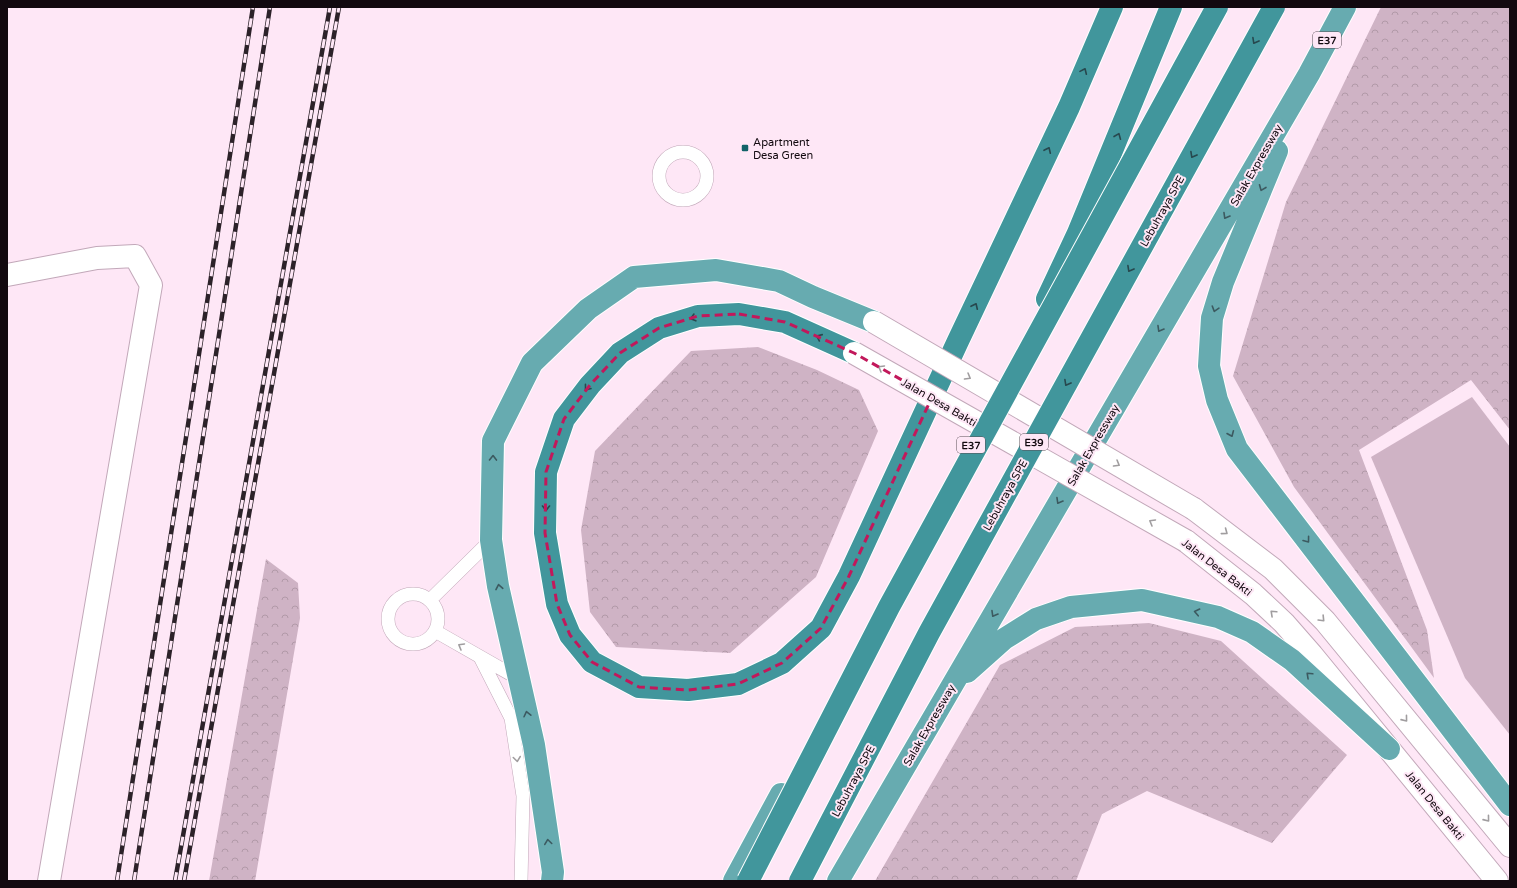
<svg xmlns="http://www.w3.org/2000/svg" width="1517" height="888" font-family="'Varela Round',sans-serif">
<defs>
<pattern id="forest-crowns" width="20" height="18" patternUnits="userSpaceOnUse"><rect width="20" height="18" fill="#cfb3c5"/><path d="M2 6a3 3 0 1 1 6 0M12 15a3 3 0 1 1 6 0" fill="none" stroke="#b199a8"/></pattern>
</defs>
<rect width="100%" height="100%" fill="#fee7f6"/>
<path fill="#cfb3c5" d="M1472 397 1510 447V735L1465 678 1371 457Z"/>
<path fill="url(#forest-crowns)" d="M1381 7H1510V430L1471 380 1359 450 1427 630 1434 678 1294 487 1233 376 1286 202Z
M758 347 817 370 859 390 878 431 816 577 730 653 616 647 590 612 581 530 595 451 691 351Z
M266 559 298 583 300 618 255 881H209Z
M1149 623 1221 641 1347 755 1272 843 1147 791 1102 814 1076 881H875L1000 665 1075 627Z"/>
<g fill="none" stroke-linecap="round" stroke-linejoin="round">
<defs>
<path id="service" d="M659 176a24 24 0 1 1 48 0a24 24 0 1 1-48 0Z
M388 619a25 25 0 1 1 50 0a25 25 0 1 1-50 0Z
M430 600 491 540
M435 631 519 679
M480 657 511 718 523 796 521 881"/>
<path id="minor" d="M7 275 97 258 135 256 151 285 49 881"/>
<path id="tertiary" d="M1194 509 1273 569 1325 621 1510 846
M1186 541 1253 594 1284 623 1312 655 1497 881"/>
<path id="trunk" d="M1277 151 1223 282 1212 318 1209 366 1217 400 1237 449 1510 805
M967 672 1004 639 1036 619 1071 607 1142 600 1218 617 1252 632 1292 660 1389 749
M552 881 553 872 534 745 498 586 491 540 493 441 532 363 588 309 634 277 716 270 779 281 813 297 874 322
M734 881 781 794
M838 881 1309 74 1345 7"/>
<path id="motorway" d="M1047 299 1078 233 1171 7
M854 353 785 322 739 314 698 316 659 328 620 353 590 385 564 419 546 472 545 533 557 604 570 635 592 662 639 687 688 690 738 684 782 663 821 628 849 576 958 341 1069 107 1112 7"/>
</defs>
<use href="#service" stroke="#c2a8b9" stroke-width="14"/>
<use href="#minor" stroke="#c2a8b9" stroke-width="24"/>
<use href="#tertiary" stroke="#c2a8b9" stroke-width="24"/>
<use href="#trunk" stroke="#fff" stroke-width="24"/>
<use href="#motorway" stroke="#fff" stroke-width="24"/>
<use href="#service" stroke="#fff" stroke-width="13"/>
<use href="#minor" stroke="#fff" stroke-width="22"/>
<use href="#tertiary" stroke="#fff" stroke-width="22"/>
<use href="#trunk" stroke="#67abb0" stroke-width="22"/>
<use href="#motorway" stroke="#41969c" stroke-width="22"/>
<defs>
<path id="rail" d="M117 881 253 7
M134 881 270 7
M175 881 330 7
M184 881 339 7"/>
</defs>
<use href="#rail" stroke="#2c2229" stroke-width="4.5"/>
<use href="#rail" stroke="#fee7f6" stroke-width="3" stroke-dasharray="9" stroke-linecap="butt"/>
<defs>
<path id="tertiary-bridge" d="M874 322 1194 509
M854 353 1186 541"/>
<path id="motorway-bridge" d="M748 881 889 607 1217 7
M800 881 929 633 1274 7"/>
</defs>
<use href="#tertiary-bridge" stroke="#c2a8b9" stroke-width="24" stroke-linecap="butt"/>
<use href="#motorway-bridge" stroke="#fff" stroke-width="24" stroke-linecap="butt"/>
<use href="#tertiary-bridge" stroke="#fff" stroke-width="22"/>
<use href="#motorway-bridge" stroke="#41969c" stroke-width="22"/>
</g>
<defs><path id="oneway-chevron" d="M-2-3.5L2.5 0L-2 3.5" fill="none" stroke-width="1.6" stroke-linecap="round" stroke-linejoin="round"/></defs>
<g stroke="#27484e">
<use href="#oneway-chevron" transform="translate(1255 41) rotate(119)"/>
<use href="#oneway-chevron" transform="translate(1084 71) rotate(-66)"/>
<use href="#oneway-chevron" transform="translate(1118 136) rotate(-68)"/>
<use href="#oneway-chevron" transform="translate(1048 150) rotate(-65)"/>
<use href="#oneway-chevron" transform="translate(1193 155) rotate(119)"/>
<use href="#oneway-chevron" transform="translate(1130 269) rotate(119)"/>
<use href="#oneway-chevron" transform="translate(975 306) rotate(-65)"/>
<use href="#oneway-chevron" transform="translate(693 318) rotate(164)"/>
<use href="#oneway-chevron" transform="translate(819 337) rotate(-156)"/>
<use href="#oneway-chevron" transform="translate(1067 383) rotate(119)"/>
<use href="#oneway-chevron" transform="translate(587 388) rotate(128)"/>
<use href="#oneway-chevron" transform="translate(546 508) rotate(90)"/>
</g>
<g stroke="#3c5a60">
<use href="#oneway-chevron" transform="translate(1262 188) rotate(112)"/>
<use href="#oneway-chevron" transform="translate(1226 216) rotate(120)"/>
<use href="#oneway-chevron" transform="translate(1215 309) rotate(107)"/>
<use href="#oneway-chevron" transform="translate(1160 329) rotate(120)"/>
<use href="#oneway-chevron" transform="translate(1231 434) rotate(67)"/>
<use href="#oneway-chevron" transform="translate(493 458) rotate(-89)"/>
<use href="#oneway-chevron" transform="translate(1059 501) rotate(120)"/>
<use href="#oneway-chevron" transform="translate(1307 540) rotate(53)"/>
<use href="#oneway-chevron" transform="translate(499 587) rotate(-101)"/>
<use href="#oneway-chevron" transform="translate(1197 612) rotate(-168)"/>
<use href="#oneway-chevron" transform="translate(994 614) rotate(120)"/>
<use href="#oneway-chevron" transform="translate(1309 675) rotate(-137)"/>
<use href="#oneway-chevron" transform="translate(527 714) rotate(-103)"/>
<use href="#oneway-chevron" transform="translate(548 842) rotate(-98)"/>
</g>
<g stroke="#a09d9f">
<use href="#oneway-chevron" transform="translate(881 368) rotate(-150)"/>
<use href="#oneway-chevron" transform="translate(968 377) rotate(30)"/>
<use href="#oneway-chevron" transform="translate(1117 464) rotate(30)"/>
<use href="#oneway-chevron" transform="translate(1152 522) rotate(-150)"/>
<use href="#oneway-chevron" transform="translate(1225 532) rotate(37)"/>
<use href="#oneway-chevron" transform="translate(1273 613) rotate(-137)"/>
<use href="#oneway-chevron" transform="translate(1322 619) rotate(46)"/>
<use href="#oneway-chevron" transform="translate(461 646) rotate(-150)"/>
<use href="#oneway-chevron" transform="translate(1405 719) rotate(51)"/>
<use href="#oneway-chevron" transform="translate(517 759) rotate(82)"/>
<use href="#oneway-chevron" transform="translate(1487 819) rotate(51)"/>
</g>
<path fill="none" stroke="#c2185b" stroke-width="3" stroke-dasharray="8 5" stroke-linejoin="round" d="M739 314 785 322 854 353 932 397 849 576 821 628 782 663 738 684 688 690 639 687 592 662 570 635 557 604 545 533 546 472 564 419 590 385 620 353 659 328 698 316Z"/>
<rect fill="#126268" stroke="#fee7f6" stroke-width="1.5" x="741" y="144" width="8" height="8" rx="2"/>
<g text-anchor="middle" stroke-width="4" stroke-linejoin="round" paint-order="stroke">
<g fill="#fee7f6" stroke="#594c54" stroke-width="1">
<rect x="1313" y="32" width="28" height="16" rx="3"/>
<rect x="1020" y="434" width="28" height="16" rx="3"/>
<rect x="957" y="437" width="28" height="16" rx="3"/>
</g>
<g font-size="10" font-weight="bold" fill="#12090f">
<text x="1327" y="44">E37</text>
<text x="1034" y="446">E39</text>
<text x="971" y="449">E37</text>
</g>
<g font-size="11" fill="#12090f" stroke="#fee7f6" text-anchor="start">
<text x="753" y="146">Apartment<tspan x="753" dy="13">Desa Green</tspan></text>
</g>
<g font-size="11" fill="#12090f" stroke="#fee7f6">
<text transform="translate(1256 165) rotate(-60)" y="4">Salak Expressway</text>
<text transform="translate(1162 211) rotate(-61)" y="4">Lebuhraya SPE</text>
<text transform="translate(939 402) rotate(30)" y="4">Jalan Desa Bakti</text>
<text transform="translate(1093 445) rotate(-60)" y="4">Salak Expressway</text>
<text transform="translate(1005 495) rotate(-61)" y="4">Lebuhraya SPE</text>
<text transform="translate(1217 567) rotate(38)" y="4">Jalan Desa Bakti</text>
<text transform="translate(929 725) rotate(-60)" y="4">Salak Expressway</text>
<text transform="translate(853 781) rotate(-62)" y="4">Lebuhraya SPE</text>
<text transform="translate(1435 805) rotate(51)" y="4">Jalan Desa Bakti</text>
</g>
</g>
<rect width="1517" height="888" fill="none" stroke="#12090f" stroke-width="16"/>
</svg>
